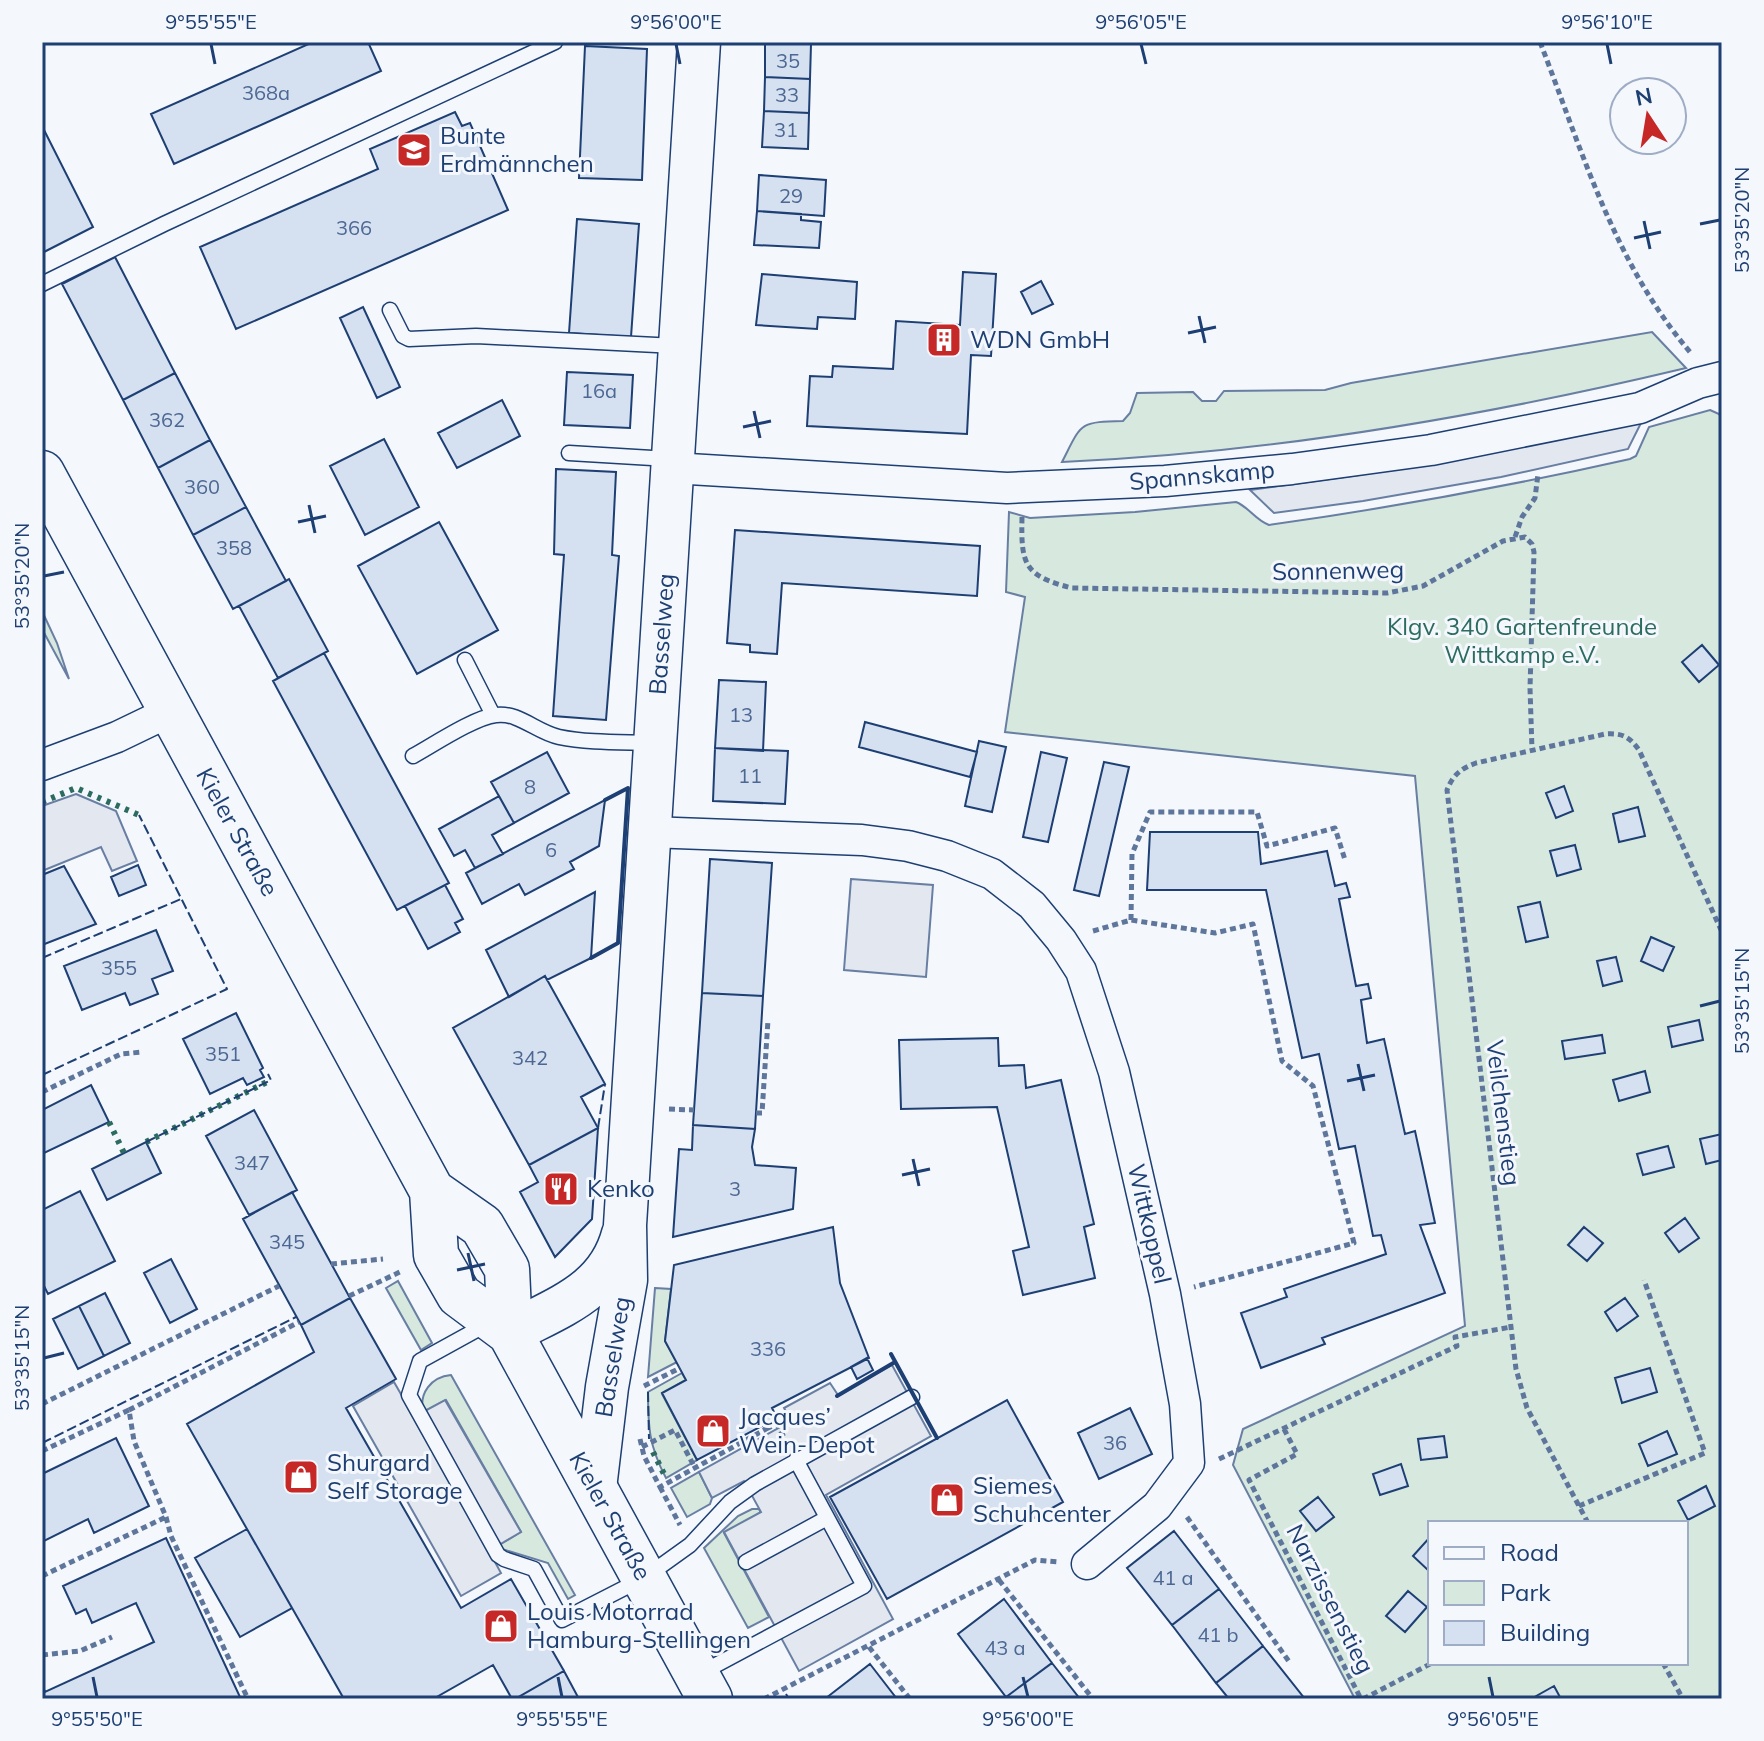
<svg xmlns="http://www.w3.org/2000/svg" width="1764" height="1741" font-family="Mulish,sans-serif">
<rect width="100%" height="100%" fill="#f4f7fb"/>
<path fill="#d7e8df" stroke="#687fa3" stroke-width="2" fill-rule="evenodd" d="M1652 332 1686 368C1481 417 1272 453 1062 462 1082 423 1078 422 1123 421L1130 413 1137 393 1193 392 1202 401H1216L1224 391 1325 390 1351 383Z
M1710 410 1719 414 1722 419V1699H1355L1233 1465 1243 1429 1465 1326 1415 776 1005 732 1025 597 1006 592 1009 512 1030 518 1135 512 1236 502C1249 507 1255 520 1269 525 1390 508 1510 486 1630 459L1636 456 1649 427ZM1430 1523H1686V1663H1430Z
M42 611 57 643 69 679 42 629Z
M398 1281 432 1343 421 1350 386 1288Z
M655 1288 671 1289 665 1341 677 1362 648 1377Z
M682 1373 686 1380 662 1394 697 1460 666 1478C649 1446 648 1427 648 1392Z
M451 1375 575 1595 568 1599 548 1563 502 1549 500 1544 521 1532 446 1400 423 1412C419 1393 431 1377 451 1375Z
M699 1472 712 1498 710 1504 687 1517 671 1488Z
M752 1509H759L761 1513 724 1533 769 1617 748 1628 704 1548 738 1516Z"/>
<path fill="#e3e8f0" stroke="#687fa3" stroke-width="2" d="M1643 419 1628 449 1501 477 1363 501 1274 513 1250 490 1359 475Z
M76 794 116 811 137 861 112 871 101 847 42 871V806Z
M851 879 933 885 926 977 844 970Z
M892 1365 931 1436 826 1495 893 1619 799 1671 724 1532 761 1512 744 1481 712 1498 699 1472 791 1421 784 1408 830 1383 838 1395Z
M394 1382 414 1417 445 1400 521 1532 489 1551 501 1573 461 1596 353 1406Z"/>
<path fill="#d5e0f0" stroke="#1d3f73" stroke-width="2" d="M313 42H368L381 71 174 164 151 114Z
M765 42H811V44H765Z
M765 44H811L810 79 765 77Z
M585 46 647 49 642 180 579 178Z
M765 77 810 79 809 113 764 111Z
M764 111 809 113 808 149 762 147Z
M455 112 462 126 470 123 508 210 236 329 200 247 378 169 370 149Z
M42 126 93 227 42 253Z
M759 175 826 180 824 216 757 211Z
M757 211 801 214V220L821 222 819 248 754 245Z
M577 219 639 224 631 337 569 333Z
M115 257 175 373 123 400 62 284Z
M963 272 996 274 991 356 971 355 967 434 807 426 810 376 832 377 833 366 893 369 896 321 960 325Z
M762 274 857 282 855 319 818 317 817 329 756 325Z
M1041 281 1053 304 1032 314 1021 292Z
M363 307 400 387 377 398 340 318Z
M567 372 633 375 630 428 564 425Z
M175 373 210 440 158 468 123 400Z
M502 400 520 436 457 468 438 433Z
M384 439 419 507 365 535 330 466Z
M210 440 246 507 193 535 158 468Z
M556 469 616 472 612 555 619 556 606 720 553 716 564 555 554 554Z
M246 507 286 581 233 609 193 535Z
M439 522 498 630 417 674 358 566Z
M735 530 980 546 977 596 782 583 777 654 750 652V645L727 643Z
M289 579 328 651 278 678 239 606Z
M1702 645 1719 665 1699 682 1682 662Z
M324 653 449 883 397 910 273 681Z
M719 680 766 682 763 751 715 748Z
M865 722 977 752 970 777 859 747Z
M979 741 1006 747 992 812 965 806Z
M715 748 788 751 785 804 713 801Z
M547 752 569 793 514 823 491 782Z
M1041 752 1067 758 1048 842 1023 837Z
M1104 762 1129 767 1099 896 1074 890Z
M1564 786 1573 811 1556 818 1546 793Z
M499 796 514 823 492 835 503 854 475 868 465 850 454 856 439 829Z
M605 800 599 846 570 862 574 869 525 895 519 884 482 904 466 873Z
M1638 807 1645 836 1619 842 1613 814Z
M1150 832H1258L1261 864 1327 851 1335 886 1346 883 1350 897 1339 899 1356 986 1368 984 1371 998 1361 1000 1367 1043 1384 1039 1405 1134 1415 1131 1435 1223 1420 1225 1445 1293 1322 1338 1325 1344 1261 1368 1241 1313 1287 1297 1284 1289 1386 1254 1381 1235 1373 1236 1355 1146 1339 1149 1319 1054 1302 1058 1266 890H1147Z
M1575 845 1581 869 1557 876 1550 851Z
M710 859 772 863 763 996 702 993Z
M138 865 146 885 119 896 111 877Z
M64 866 96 924 42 945V875Z
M445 885 463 919 455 923 460 932 428 949 405 906Z
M595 892 591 958 547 980 545 976 509 997 486 950Z
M1540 902 1548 937 1526 942 1518 907Z
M156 930 173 971 152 979 158 994 130 1005 125 993 82 1010 64 966Z
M1651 937 1674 947 1663 971 1641 961Z
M1616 957 1622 981 1603 986 1597 961Z
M545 976 605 1084 581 1097 598 1128 529 1165 453 1028Z
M702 993 763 996 755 1129 693 1125Z
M236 1013 263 1068 260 1070 264 1077 247 1085 243 1078 210 1094 183 1039Z
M1699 1020 1703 1040 1672 1047 1668 1027Z
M1602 1035 1605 1053 1565 1059 1562 1041Z
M998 1038 999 1066 1024 1065 1026 1088 1061 1080 1094 1224 1084 1227 1095 1278 1023 1295 1013 1251 1029 1247 997 1107 901 1109 899 1040Z
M1645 1071 1650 1092 1619 1101 1613 1080Z
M91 1085 109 1122 42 1154V1110Z
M254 1110 297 1190 249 1215 206 1136Z
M693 1125 755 1129 752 1147 755 1165 796 1168 793 1209 673 1237 679 1149 692 1150Z
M598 1128 592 1219 555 1257 520 1192 538 1182 529 1165Z
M1722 1134V1160L1706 1164 1700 1139Z
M146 1142 161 1173 107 1200 92 1169Z
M1668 1146 1674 1167 1643 1175 1637 1154Z
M80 1191 115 1261 48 1294 42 1282V1210Z
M292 1192 350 1298 301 1325 243 1219Z
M1685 1218 1699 1238 1679 1252 1665 1233Z
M833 1227 840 1283 869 1358 772 1408 777 1418 697 1460 662 1393 686 1380 665 1341 674 1265Z
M1584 1227 1603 1243 1587 1261 1568 1245Z
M171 1259 197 1309 170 1323 144 1273Z
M105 1293 130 1343 104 1356 79 1306Z
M350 1298 396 1379 346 1408 461 1608 511 1579 564 1671 515 1699H512L493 1665 433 1699H344L187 1424 314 1352 301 1325Z
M1625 1298 1638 1316 1617 1331 1605 1312Z
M79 1306 104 1356 78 1369 53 1319Z
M867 1358 873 1370 857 1379 851 1367Z
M1650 1368 1657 1392 1622 1403 1615 1378Z
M1007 1400 1063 1502 887 1599 830 1497Z
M1130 1408 1152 1454 1099 1479 1078 1433Z
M1667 1431 1677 1454 1648 1466 1639 1444Z
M1444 1436 1447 1457 1421 1460 1418 1439Z
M116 1438 149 1506 94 1533 88 1519 42 1542V1474Z
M1401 1464 1408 1486 1380 1495 1373 1474Z
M1706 1486 1715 1506 1688 1520 1678 1501Z
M1318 1497 1334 1517 1316 1531 1300 1511Z
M247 1529 292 1608 240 1637 195 1558Z
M1174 1531 1219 1589 1172 1625 1127 1568Z
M1430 1537V1572L1413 1556Z
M166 1538 240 1697 42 1699V1684L45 1692 154 1642 136 1603 92 1623 86 1609 76 1614 63 1586Z
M1219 1589 1263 1646 1216 1683 1172 1625Z
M1408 1591 1427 1607 1405 1632 1386 1616Z
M1004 1599 1052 1663 1006 1697 958 1634Z
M1263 1646 1305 1699H1229L1216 1683Z
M1052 1663 1080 1699H1008L1006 1697Z
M870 1664 897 1699H827L826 1698Z
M564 1671 579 1699H515Z
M1554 1686 1561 1699H1531Z"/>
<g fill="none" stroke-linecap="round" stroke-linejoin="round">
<defs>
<path id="lane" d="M42 284 164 224 555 42
M390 310 403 336 409 339 476 336 676 346
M569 453 669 459
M465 660 493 715
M413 756C433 745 475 717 496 715 519 712 536 732 559 737 588 743 620 742 651 743
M489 1323 420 1361 409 1395 498 1555 504 1559 534 1569 562 1620 644 1578 690 1545 730 1502 755 1484 912 1397
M746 1562 827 1518
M701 1673 864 1586 796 1460"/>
<path id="street" d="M672 468 1007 488 1165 481 1292 469 1431 450 1640 408 1698 383 1722 377
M42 765 117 737 171 711
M649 832 862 840 908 846 947 856 992 874 1032 905 1061 940 1081 971 1114 1072 1165 1294 1185 1404 1189 1463 1157 1506 1087 1564"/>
<path id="secondary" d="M510 1333C558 1307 608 1292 623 1234
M595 1488 607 1387 626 1280 625 1225 699 42"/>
<path id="primary" d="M42 473 432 1191 482 1226 507 1269 510 1333 710 1699
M432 1191 436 1255 459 1295 510 1333"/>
</defs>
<use href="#lane" stroke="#1d3f73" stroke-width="17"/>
<use href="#street" stroke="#1d3f73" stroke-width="33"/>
<use href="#secondary" stroke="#1d3f73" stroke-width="45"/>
<use href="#primary" stroke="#1d3f73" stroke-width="47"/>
<path stroke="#5e769c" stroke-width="5" stroke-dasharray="6 4" stroke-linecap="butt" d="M1540 42C1582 150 1614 263 1690 352
M1022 517C1021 563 1023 576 1072 588L1387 593 1423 586 1503 541 1525 537 1532 544 1534 552 1530 688 1532 750
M1515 537 1522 517 1535 498 1538 474
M1131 920 1132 854 1150 812H1257L1267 846 1335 828 1345 860
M1093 931 1131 920 1215 933 1253 924 1282 1061 1313 1086 1354 1243 1194 1287
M42 1092 121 1054 143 1052
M669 1109 694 1110
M756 1113H762L768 1020
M331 1264 383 1259
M349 1296 402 1271
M644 1386 680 1368
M42 1404 279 1286
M129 1410 299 1322
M766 1429 777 1424 786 1441
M1284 1429 1297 1454 1249 1480 1361 1699
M640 1439 644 1456 660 1487 766 1429 764 1425
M642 1447 675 1430 695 1468
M42 1451 129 1410 134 1441 166 1517 171 1536 248 1699
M1219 1459 1457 1346 1455 1337 1511 1327
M660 1487 680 1525
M1579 1506 1705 1453 1644 1280
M1187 1517 1290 1663
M1588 1523 1527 1408 1516 1369 1447 790C1453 775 1460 769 1476 763L1605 734C1622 733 1629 736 1639 750L1722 932
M42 1576 166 1517
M999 1580 1093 1699
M869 1647 910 1699
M42 1655 80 1651 112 1637
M1663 1663 1683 1699
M764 1699 1035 1560 1058 1562
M1363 1699 1432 1663"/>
<use href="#lane" stroke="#f4f7fb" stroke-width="14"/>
<use href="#street" stroke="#f4f7fb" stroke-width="30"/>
<use href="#secondary" stroke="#f4f7fb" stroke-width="42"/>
<use href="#primary" stroke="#f4f7fb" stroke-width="44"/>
<path stroke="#2c6c60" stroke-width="6" stroke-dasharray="4 6" stroke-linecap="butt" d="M42 802 76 788 139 815
M109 1122 124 1153
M146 1142 271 1080
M653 1452 666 1478"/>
<path stroke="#1d3f73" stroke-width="2" stroke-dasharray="10 4" stroke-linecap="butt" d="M42 958 181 899
M42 1075 227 989 139 815
M598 1128 605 1084
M146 1142 271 1080 268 1074
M648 1392 649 1439
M42 1443 296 1317
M786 1694 789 1699"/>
<path stroke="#1d3f73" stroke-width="4" d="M591 958 618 943 628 788 605 800
M891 1354 937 1438
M837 1396 895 1362"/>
</g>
<path fill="none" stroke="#1d3f73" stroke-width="3" d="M211 44 215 64M676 44 680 64M1141 44 1146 64M1607 44 1611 64M1644 221 1650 249M1700 224 1720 220M1634 238 1661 232M1199 316 1205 343M1188 333 1216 327M754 411 760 438M743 427 771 421M309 505 315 533M298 522 326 516M44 576 64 572M1700 1006 1720 1001M1358 1064 1364 1091M1347 1081 1375 1075M913 1159 919 1186M902 1175 930 1169M468 1253 474 1281M457 1270 485 1264M44 1358 64 1353M93 1677 97 1697M558 1677 562 1697M1023 1677 1028 1697M1489 1677 1493 1697"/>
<defs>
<symbol id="school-square" viewBox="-11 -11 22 22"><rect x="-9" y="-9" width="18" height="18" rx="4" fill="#c62828" stroke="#f4f7fb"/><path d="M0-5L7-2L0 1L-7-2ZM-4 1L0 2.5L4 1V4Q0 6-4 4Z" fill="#fff"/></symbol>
<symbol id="building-square" viewBox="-11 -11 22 22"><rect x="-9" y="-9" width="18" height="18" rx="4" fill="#c62828" stroke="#f4f7fb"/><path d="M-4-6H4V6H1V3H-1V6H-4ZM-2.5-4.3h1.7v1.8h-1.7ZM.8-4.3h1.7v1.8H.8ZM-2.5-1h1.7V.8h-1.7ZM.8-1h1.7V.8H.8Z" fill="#fff"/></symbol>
<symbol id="restaurant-square" viewBox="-11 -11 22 22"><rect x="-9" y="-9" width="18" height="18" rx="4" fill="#c62828" stroke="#f4f7fb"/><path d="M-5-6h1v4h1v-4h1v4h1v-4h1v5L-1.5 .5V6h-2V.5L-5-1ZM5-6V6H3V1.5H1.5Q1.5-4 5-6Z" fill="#fff"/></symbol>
<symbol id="shop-square" viewBox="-11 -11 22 22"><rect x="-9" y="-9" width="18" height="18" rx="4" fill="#c62828" stroke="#f4f7fb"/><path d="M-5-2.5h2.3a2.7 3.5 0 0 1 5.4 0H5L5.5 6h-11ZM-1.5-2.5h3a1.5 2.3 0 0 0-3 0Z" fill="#fff"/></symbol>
</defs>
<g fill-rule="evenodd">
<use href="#school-square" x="394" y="130" width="40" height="40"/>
<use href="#building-square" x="924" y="320" width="40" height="40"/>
<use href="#restaurant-square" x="541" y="1169" width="40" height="40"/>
<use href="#shop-square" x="693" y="1411" width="40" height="40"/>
<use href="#shop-square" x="281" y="1457" width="40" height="40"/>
<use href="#shop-square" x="927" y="1480" width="40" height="40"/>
<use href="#shop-square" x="481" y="1606" width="40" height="40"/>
</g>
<g text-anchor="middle" stroke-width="6" stroke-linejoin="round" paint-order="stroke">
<g font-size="20" fill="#4b6792">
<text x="788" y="68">35</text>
<text x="266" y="100">368a</text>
<text x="787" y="102">33</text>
<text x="786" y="137">31</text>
<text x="791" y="203">29</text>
<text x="354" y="235">366</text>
<text x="599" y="398">16a</text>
<text x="167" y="427">362</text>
<text x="202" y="494">360</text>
<text x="234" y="555">358</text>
<text x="741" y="722">13</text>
<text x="750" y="783">11</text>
<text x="530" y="794">8</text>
<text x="551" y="857">6</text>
<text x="119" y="975">355</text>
<text x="223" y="1061">351</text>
<text x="530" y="1065">342</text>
<text x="252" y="1170">347</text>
<text x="735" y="1196">3</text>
<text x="287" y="1249">345</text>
<text x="768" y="1356">336</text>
<text x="1115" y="1450">36</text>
<text x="1173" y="1585">41 a</text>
<text x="1218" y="1642">41 b</text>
<text x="1005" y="1655">43 a</text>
</g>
<g font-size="24" fill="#1d3f73" stroke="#f4f7fb" text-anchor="start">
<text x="440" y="144">Bunte<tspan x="440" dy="28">Erdmännchen</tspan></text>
<text x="970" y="348">WDN GmbH</text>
<text x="587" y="1197">Kenko</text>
<text x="739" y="1425">Jacques’<tspan x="739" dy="28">Wein-Depot</tspan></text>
<text x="327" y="1471">Shurgard<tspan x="327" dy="28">Self Storage</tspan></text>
<text x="973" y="1494">Siemes<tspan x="973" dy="28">Schuhcenter</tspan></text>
<text x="527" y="1620">Louis Motorrad<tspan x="527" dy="28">Hamburg-Stellingen</tspan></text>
</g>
<g font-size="24" fill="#1d3f73" stroke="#f4f7fb">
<text transform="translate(1202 476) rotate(-5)" y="8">Spannskamp</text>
<text transform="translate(1338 571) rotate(-1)" y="8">Sonnenweg</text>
<text transform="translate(662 634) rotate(-86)" y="8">Basselweg</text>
<text transform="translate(237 832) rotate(61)" y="8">Kieler Straße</text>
<text transform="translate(1503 1113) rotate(83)" y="8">Veilchenstieg</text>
<text transform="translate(1149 1224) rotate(77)" y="8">Wittkoppel</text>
<text transform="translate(613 1357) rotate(-81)" y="8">Basselweg</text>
<text transform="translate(610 1516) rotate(61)" y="8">Kieler Straße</text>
<text transform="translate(1330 1599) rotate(63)" y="8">Narzissenstieg</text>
</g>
<g font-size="24" fill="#2c6c60" stroke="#f4f7fb">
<text x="1522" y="635">Klgv. 340 Gartenfreunde<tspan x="1522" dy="28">Wittkamp e.V.</tspan></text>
</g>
</g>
<rect width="1764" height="1741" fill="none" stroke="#f4f7fb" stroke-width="88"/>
<rect x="1428" y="1521" width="260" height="144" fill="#f4f7fb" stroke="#9eadc5" stroke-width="2"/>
<rect x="1444" y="1547" width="40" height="12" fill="#f4f7fb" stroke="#9eadc5" stroke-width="2"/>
<text x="1500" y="1561" font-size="24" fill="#1d3f73">Road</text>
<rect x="1444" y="1581" width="40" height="24" fill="#d7e8df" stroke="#9eadc5" stroke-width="2"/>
<text x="1500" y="1601" font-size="24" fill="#1d3f73">Park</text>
<rect x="1444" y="1621" width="40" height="24" fill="#d5e0f0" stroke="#9eadc5" stroke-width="2"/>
<text x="1500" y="1641" font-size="24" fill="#1d3f73">Building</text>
<g transform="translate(1648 116) rotate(348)"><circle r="38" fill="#f4f7fb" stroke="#9eadc5" stroke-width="2"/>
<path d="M0-6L14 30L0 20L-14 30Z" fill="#c62828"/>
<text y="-12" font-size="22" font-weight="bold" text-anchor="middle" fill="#1d3f73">N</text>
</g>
<rect x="44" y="44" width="1676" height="1653" fill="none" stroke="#1d3f73" stroke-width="3"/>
<g font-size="20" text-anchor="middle" fill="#1d3f73">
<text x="211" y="29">9°55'55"E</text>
<text x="676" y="29">9°56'00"E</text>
<text x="1141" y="29">9°56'05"E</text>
<text x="1607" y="29">9°56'10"E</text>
<text transform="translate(1742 220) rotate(-90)" y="7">53°35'20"N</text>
<text transform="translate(22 576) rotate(-90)" y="7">53°35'20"N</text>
<text transform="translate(1742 1001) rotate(-90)" y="7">53°35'15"N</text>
<text transform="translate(22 1358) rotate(-90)" y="7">53°35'15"N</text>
<text x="97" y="1726">9°55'50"E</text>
<text x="562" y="1726">9°55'55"E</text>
<text x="1028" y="1726">9°56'00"E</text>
<text x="1493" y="1726">9°56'05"E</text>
</g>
</svg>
